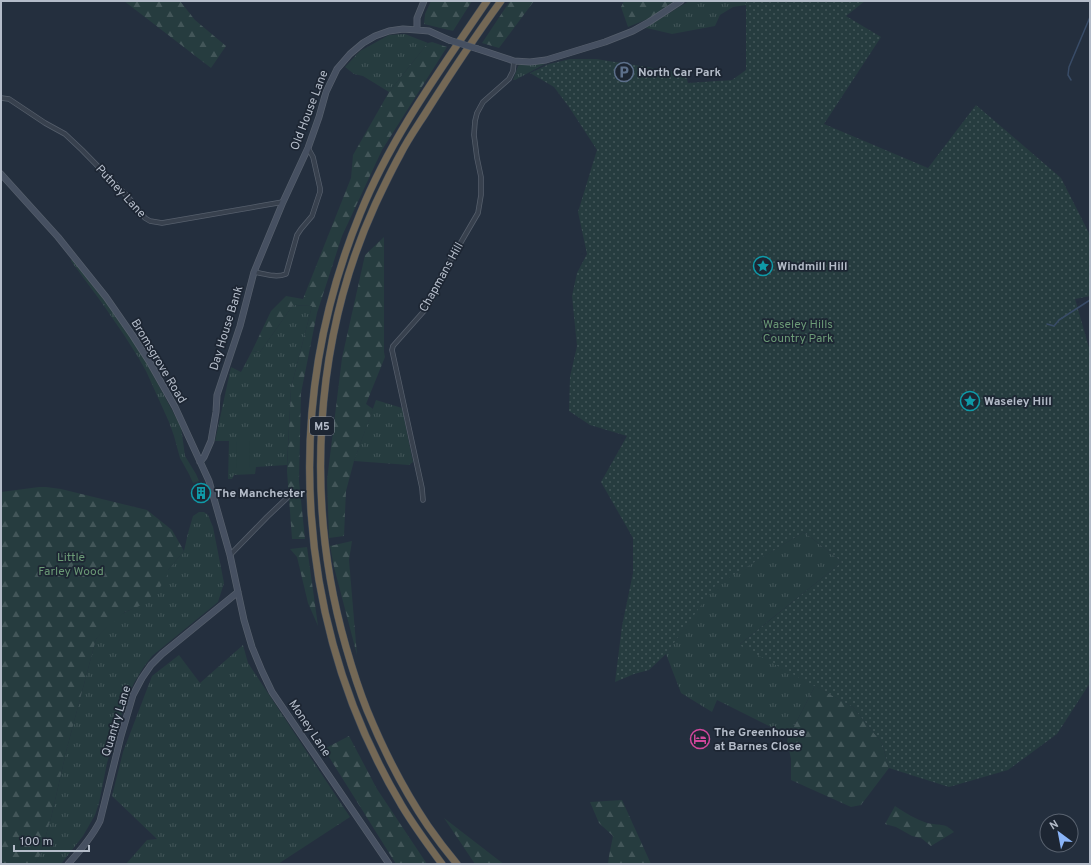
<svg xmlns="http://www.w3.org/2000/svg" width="1091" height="865" font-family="Overpass,sans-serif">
<defs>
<pattern id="grass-tufts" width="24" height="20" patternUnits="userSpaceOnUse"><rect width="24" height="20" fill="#263c3f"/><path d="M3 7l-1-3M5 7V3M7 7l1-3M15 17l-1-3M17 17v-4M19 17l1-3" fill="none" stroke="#435659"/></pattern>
<pattern id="forest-firs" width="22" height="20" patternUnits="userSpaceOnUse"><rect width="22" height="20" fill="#263c3f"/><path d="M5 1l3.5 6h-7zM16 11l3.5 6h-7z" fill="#435659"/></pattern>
<pattern id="park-dots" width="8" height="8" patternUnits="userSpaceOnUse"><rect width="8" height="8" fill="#263c3f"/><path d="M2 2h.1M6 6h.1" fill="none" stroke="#435659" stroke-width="1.8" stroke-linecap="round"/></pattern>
</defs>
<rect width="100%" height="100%" fill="#242f3e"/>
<path fill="url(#grass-tufts)" d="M689 1H747L746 5 733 7 720 15 715 26 672 34 651 29 645 28Z
M405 34 428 43 389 92 363 76 354 74 345 67 360 51 389 35Z
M542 62 545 64 515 80H513L518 66 521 64Z
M72 259 104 298 131 337 146 362 181 427 185 456 196 474 199 481 193 483 189 474 180 458 174 436 169 422 146 371 138 357 124 335 102 303 71 261Z
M293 305 312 306 291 388 287 465 256 467 255 474 234 475 232 479H228L229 441H215L231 367 241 372 252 351 260 352Z
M376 400 402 408 413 462 409 465 354 461Z
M199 512H204L208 515 213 527 224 583 218 602 152 656 143 668 134 683 126 700 107 763 99 803 95 815 83 836 61 864H35L40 855 51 818 67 748 96 639C106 627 117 615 132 609L168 576V570L184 551 188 533 193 516Z
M804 532 842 562 740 644 815 686 789 736 717 700 712 712 681 693 666 654 714 586Z
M243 645 248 663 350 817 278 864H126L147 840 157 839 112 796 123 752 152 676 179 655 200 683Z"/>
<path fill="url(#forest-firs)" d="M124 1H180L195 20 226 46 211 68Z
M431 1H472L453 31 424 24 425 14Z
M510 1H534L499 48 482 43Z
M624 1H674L650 18 628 27 621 7Z
M432 42 447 47 382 150 342 236 317 313 301 393 299 481 305 539H292L287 471 291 388 312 306 293 305 260 352 252 351 271 311 286 296 303 299 351 178 353 155 389 92 428 43Z
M384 237V352L385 357 366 404 373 409 354 461 346 491 344 536 329 538 327 480 342 358 365 255Z
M39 487H46L61 489 147 510 172 530 184 551 168 570V576L158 590 142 605 125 612 105 629 96 639 67 748 51 818 40 855 35 864H6L1 862V492Z
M352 541 349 560 357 655 334 567 330 546Z
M307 547 318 626 308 603 297 557 290 549Z
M815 686 853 707 882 743 889 768 861 805 851 807 791 780V759L787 740Z
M349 736 377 789 427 864H396L324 749Z
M622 800 651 864H608L609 856 613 836 599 823 590 802Z
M895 806C905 813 916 819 927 823 940 826 944 822 954 832L931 846 921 838 912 836 896 827 885 824Z
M444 818 501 862 504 864H475Z"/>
<path fill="url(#park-dots)" d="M746 1H865L846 16 881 37 824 124 928 168 976 105 1061 178 1090 235V296L1075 299 1090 351V683L1057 734 1008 770 949 787 889 768 882 743 853 707 739 645 842 562 804 532 715 586 666 654 649 670 634 674 615 682 622 626 633 573V538L601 482 627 436 590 425 569 411 570 377 577 346 572 296 577 273 587 254 578 212 597 150 569 107 554 87 530 73 549 64 570 59H596L685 73 688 83 732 80 746 70Z"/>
<path fill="#263c3f" d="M237 441H250L249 468H236Z"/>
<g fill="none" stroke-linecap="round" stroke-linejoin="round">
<path stroke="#394c67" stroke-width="1.5" d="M1071 80 1068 75 1069 67 1090 17
M1047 324 1054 326 1059 320 1090 300"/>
<defs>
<path id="street" d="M1 98 9 99 45 123 65 134 82 150 129 198 145 218 150 221 162 223 283 202
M254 272C265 274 276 278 286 274L297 235 301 229 312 216 320 192V188L313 157 308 148
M423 500 422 488 392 350 393 346 424 311 431 301 439 280 478 213 481 195V177L477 158 474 135 475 121 477 113 483 102 509 79 513 71 514 61
M230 555 267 517 287 498"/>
<path id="secondary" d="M417 30V18L424 1
M478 49 514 61 530 62 546 60 605 42 633 31 649 22 681 1
M1 174 58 237 106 297 133 336 149 361 175 407 209 481 230 555 244 620 252 647 262 671 272 692 389 864
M200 462 204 457 211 441 216 412 217 395 240 326 254 272 283 202 308 148 319 117 326 92 337 69 350 54 363 43 375 36 389 31 403 29 417 30 429 31 449 40
M68 864C80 851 92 837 100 821L121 736 133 695 142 678 151 665 162 654 238 592"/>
<path id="highway" d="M442 864C428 845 414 826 402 806 295 626 281 407 360 214 391 137 441 69 487 1
M457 864C447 852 437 839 428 826 405 792 383 749 367 710 359 690 352 668 346 647 305 505 313 341 375 205 383 188 391 171 400 155 407 141 416 128 425 114 449 76 474 38 501 1"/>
</defs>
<use href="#street" stroke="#565f6c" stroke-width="5.5"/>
<use href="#secondary" stroke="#565f6c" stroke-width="7"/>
<use href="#highway" stroke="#434c59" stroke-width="8"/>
<use href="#street" stroke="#38414e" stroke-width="4"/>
<use href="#secondary" stroke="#465061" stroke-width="5.5"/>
<use href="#highway" stroke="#746855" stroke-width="7"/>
<defs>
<path id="secondary-bridge" d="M449 40 478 49"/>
</defs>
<use href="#secondary-bridge" stroke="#565f6c" stroke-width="7" stroke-linecap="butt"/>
<use href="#secondary-bridge" stroke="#465061" stroke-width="5.5"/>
</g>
<defs>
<symbol id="parking-ring" viewBox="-11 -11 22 22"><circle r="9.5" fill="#1d2633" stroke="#5c6f8a" stroke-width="1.5"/><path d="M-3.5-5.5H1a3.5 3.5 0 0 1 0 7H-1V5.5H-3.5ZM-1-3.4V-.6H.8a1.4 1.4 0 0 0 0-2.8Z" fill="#5c6f8a"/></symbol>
<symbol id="sight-ring" viewBox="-11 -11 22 22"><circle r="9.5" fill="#1d2633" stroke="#0f9aa8" stroke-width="1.5"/><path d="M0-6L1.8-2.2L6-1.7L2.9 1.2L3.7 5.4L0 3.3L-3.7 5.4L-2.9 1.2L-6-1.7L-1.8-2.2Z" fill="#0f9aa8"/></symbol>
<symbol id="building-ring" viewBox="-11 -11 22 22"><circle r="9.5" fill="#1d2633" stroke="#0f9aa8" stroke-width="1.5"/><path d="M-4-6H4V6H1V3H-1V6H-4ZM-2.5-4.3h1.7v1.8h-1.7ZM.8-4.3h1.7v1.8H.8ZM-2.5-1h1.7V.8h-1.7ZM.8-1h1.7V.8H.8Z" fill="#0f9aa8"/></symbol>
<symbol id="hotel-ring" viewBox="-11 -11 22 22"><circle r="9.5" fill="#1d2633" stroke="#d1479c" stroke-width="1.5"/><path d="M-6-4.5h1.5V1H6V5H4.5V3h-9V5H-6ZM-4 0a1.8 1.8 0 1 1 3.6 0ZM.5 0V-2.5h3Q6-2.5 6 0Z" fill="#d1479c"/></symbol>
</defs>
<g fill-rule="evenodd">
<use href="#parking-ring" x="613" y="61" width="22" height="22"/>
<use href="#sight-ring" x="752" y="255" width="22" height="22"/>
<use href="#sight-ring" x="959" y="390" width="22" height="22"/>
<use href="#building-ring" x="190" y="482" width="22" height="22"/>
<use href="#hotel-ring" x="689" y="728" width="22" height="22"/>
</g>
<g text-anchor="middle" stroke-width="3.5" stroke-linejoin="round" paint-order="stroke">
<rect fill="#1d2633" stroke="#878f9c" stroke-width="1" x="310" y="417" width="24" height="18" rx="3"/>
<g font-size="11" font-weight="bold" fill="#b4bcc9">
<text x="322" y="430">M5</text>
</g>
<g font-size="12" font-weight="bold" fill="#b4bcc9" stroke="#1d2633" text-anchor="start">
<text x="638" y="76">North Car Park</text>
<text x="777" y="270">Windmill Hill</text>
<text x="984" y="405">Waseley Hill</text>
<text x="215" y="497">The Manchester</text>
<text x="714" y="736">The Greenhouse<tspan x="714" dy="14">at Barnes Close</tspan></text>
</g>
<g font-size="12" fill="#b4bcc9" stroke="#1d2633">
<text transform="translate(309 110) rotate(-69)" y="4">Old House Lane</text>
<text transform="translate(121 191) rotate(47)" y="4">Putney Lane</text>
<text transform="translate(441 277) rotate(-61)" y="4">Chapmans Hill</text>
<text transform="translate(226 328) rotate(-73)" y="4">Day House Bank</text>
<text transform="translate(159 361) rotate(59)" y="4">Bromsgrove Road</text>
<text transform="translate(116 721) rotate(-73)" y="4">Quantry Lane</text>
<text transform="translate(310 728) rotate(56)" y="4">Money Lane</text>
</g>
<g font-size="12" fill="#6b9a76" stroke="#1d2633">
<text x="798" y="328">Waseley Hills<tspan x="798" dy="14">Country Park</tspan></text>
<text x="71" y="561">Little<tspan x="71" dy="14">Farley Wood</tspan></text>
</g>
</g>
<rect width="1091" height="865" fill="none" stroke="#b4bcc9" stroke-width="4"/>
<g transform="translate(1059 833) rotate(328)"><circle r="19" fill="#1d2633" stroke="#59626f"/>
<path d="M0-3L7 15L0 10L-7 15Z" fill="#8ab4f8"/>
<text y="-6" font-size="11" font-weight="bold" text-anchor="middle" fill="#b4bcc9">N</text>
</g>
<path d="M14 845v6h75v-6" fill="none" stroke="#b4bcc9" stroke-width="2"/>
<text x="20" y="845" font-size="12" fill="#b4bcc9" stroke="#1d2633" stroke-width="3" paint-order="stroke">100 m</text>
</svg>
